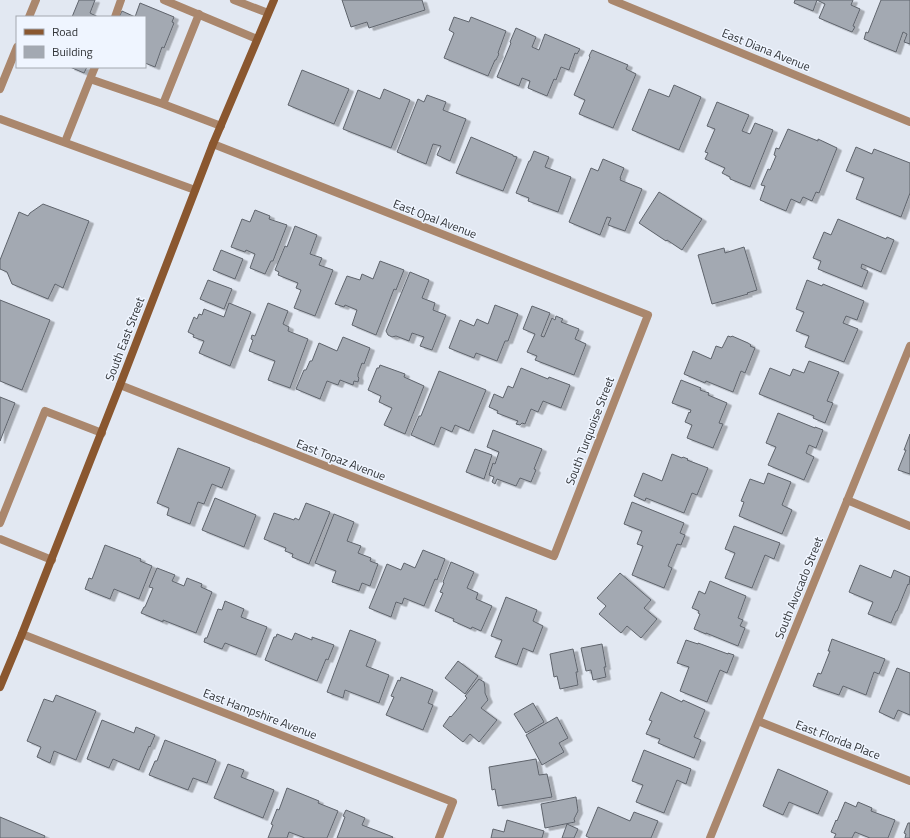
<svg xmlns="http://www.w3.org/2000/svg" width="910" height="838" font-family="'Titillium Web',sans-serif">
<defs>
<filter id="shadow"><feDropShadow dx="4.5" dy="2.5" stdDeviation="0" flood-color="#0004"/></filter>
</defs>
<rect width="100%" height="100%" fill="#e2e8f2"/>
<path fill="#a3a9b2" stroke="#5f646c" filter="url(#shadow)" d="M79 0H95L90 13 98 17H72Z
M342 0H422L425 10 369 28 367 22 351 27Z
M795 0H853L851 5 860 9 853 26 855 27 852 32 819 18 825 4 817 0 813 11 794 3Z
M881 0H910V44L904 42 907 34 903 32 896 52 864 39 866 32 868 33Z
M140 3 174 17 172 22 174 23 164 48 162 47 155 67 145 63V17H119L122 11 135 17Z
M454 17 469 22 471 17 506 31 498 53 499 54 496 60H495L488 76 444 58 454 33 449 30Z
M516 28 536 37 532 47 539 50 545 34 580 49 577 54 575 53 569 70 561 67 556 80 554 79 547 96 528 88 530 81 522 78 519 86 497 77 511 43 510 42Z
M592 50 628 65 626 69 636 74 613 128 579 114 585 100 574 95 590 57 589 56Z
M70 67H87L84 73Z
M302 70 349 89 334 124 288 105Z
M674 85 701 97 679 150 632 130 649 89 669 97Z
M384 89 410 100 391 148 343 129 358 90 380 99Z
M427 95 446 102 443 110 466 119 450 161 437 155 441 146 433 144 426 164 397 152 418 99 424 102Z
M717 102 749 115 742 131 750 134 755 123 773 130 750 187 730 179V177L722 173 725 168 705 159 708 153 705 152 715 129 707 126Z
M788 129 818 141V139L837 148 819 193 816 192 812 201 803 197 800 203 791 199 786 211 760 200 765 186 761 185 768 169 770 170 776 156 774 155 776 148 779 149Z
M471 137 513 155V156L517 157 503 191 456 173Z
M856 147 872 154 874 149 910 163V193L901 217 856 199 864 178 846 171Z
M534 151 549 157 545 167 571 177 558 212 528 201 529 198 516 193 529 161H530Z
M603 159 624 168 620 178H621L620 180 642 189 625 231 608 225 611 218 607 217 600 235 569 222 591 168 598 171Z
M659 192 702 219 682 250 667 240 666 241 639 223Z
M43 204 89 221 63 288 55 284 48 299 12 284 7 272 0 269V260L19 212 28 216 30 213Z
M255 210 270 216 269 219 287 225 273 261H271L265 274 250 268 255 254 246 250 245 252 231 247 242 219 250 222Z
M838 219 886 239 887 237 894 240 881 272 862 264 861 268 868 271 862 287 818 269 821 261 813 258 824 232 831 235Z
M295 226 317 235 310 254 322 258 319 265 333 270 315 316 294 308 301 290 296 288 298 283 278 275 279 272 275 270 285 246 287 247Z
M744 247 757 290 747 293 748 294 712 304 698 255 724 248 725 253Z
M221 250 243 259 235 279 213 270Z
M380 261 404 270 396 290 394 289 376 335 352 325 357 310 345 305 344 307 335 304 347 276 360 280 362 274 373 279Z
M410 272 429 280 422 298 435 303 433 310 446 315 432 350 420 346 424 337 412 333 409 341 396 336 392 337 388 335 386 331Z
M208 280 232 289 224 309 200 299Z
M807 280 822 286 823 284 864 301 857 320 846 316 843 323 858 329 844 362 805 347 809 336 796 331 804 312 796 309Z
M0 300 50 320 22 390 0 381Z
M229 303 251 312 230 366 199 353 204 341 193 337 194 335 188 332 194 317 197 319 199 314 202 315 204 309 224 317Z
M268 303 288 311 283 324 289 327 288 331 308 339 290 388 268 380 275 361 249 351 253 340 251 339 252 335 255 336Z
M495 305 518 314 508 341H505L497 361 476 353 474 358 449 348 460 320 474 326 477 319 488 324Z
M532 306 550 313 541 336 544 337 552 318 555 320 556 316 563 319 561 322 579 329 575 339 586 344 574 375 535 360 537 356 527 352 535 334 523 329Z
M728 336 731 337 732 336 748 343 751 345 750 346 755 348 745 373 741 371 733 392 706 381 705 383 684 374 693 351 711 359 716 346 722 348Z
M343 337 370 348 364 364 362 363 358 374V377L359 378 358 382 354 381 353 385 340 380 338 385 327 381 320 399 296 389 304 370H306L310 361H312L319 343 337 351Z
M809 361 839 372 827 401 833 403 825 423 813 418 814 416 759 394 770 368 790 376 793 369 804 373Z
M380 365 405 374 404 377 424 386 405 434 384 425 392 408 379 402 381 396 368 390 377 368H379Z
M521 368 548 379 549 377 570 385 561 408 543 401 538 412 531 409 525 424 522 423 520 425 516 424 518 421 497 413 498 411 489 407 494 394 503 398 508 386 513 388Z
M439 371 486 390 469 431 455 425 452 432 441 427 434 445 411 435 419 416H421Z
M681 380 701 388 700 390 709 393 708 395 727 403 719 423 723 424 713 448 687 438 692 425 685 422 689 412 690 413 691 410 672 403Z
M0 397 15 403 0 441Z
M778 413 815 428V427L823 430 816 448 809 445 806 453 814 457 804 480 768 465 776 447 766 443Z
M493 430 542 449 534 469 536 470 531 482 520 478 516 486 497 479 495 484 492 482 494 477 489 475 493 463 495 464 499 452 487 447Z
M910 434V474L898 470 906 450H904Z
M178 448 230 468 222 488 212 484 204 504 198 502 190 524 167 515 169 508 157 503Z
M475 449 492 455 484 479 466 472Z
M672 454 682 458 683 457 688 459 687 460 708 468 697 495 692 493 684 513 646 498 645 501 634 496 643 473 662 481Z
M768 473 791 482 782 505 792 510 782 534 739 516 744 502 741 501 750 479 764 484Z
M215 498 256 515 244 547 202 530Z
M632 502 684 523 680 533 685 535 681 545 677 544 668 566 672 568 664 588 632 575 643 546 637 544 642 531 624 524Z
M306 503 330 512 309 564 292 557 293 554 285 551 286 548 264 539 274 513 294 520 295 518 299 520Z
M334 514 354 522 347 541 361 546 358 553 371 558 370 561 378 564 370 586 362 583 359 591 332 582 336 571 315 563Z
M734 526 780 543 774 559 765 555 752 588 725 578 735 553 725 549Z
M105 545 141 559 140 561 152 566 139 599 114 589 110 599 85 589 89 578 92 579Z
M423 550 445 559 437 580 435 579 424 606 404 598 402 604 396 602 391 617 369 608 387 564 401 570 404 563 415 568Z
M451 562 474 572 467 588 478 593 476 599 492 606 481 631 472 627 471 629 453 621 454 619 435 611 443 593 440 592 444 583 443 582Z
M860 565 891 578 894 570 910 577 909 585 908 584 897 611H896L891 623 868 614 873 602 849 592Z
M157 568 175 575 172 581 184 586 187 578 202 584 201 587 212 592 196 633 163 620V622L141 613 144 607H145L153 588 149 587Z
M620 573 651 600 644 608 657 619 641 638 627 626 621 633 599 614 606 606 597 598Z
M710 581 746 596 738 618 743 620 740 626 745 628 738 646 706 633V634L694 629 700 614 698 613 699 611 692 608 699 591 705 594Z
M506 597 537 610 533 621 543 626 533 652 523 648 517 665 495 657 502 640 491 636Z
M225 601 244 609 241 617 267 627 256 655 225 643 222 649 204 642 205 638H207L218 609 222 610Z
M350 630 376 640 366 666 389 675 379 703 345 690 343 698 327 692Z
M295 633 312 640V637L334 645 328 660 326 659 317 681 265 660 274 637H276L277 634 292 640Z
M832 639 885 659 879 674 874 672 866 695 843 686 839 695 813 686 818 673 821 674 830 651H828Z
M686 640 698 644V643L728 654V653L734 655 727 673 720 670 707 702 680 691 689 667 677 663Z
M602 644 606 667H604L606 677 593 680 591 670 586 671 581 648Z
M573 649 578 672H576L578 685 560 689 557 676 554 677 550 654Z
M458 661 478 676 465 694 445 678Z
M897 668 910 673V715L898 710 894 719 879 712Z
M401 677 433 690 428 703 433 705 423 730 386 715 394 697 391 696 398 680 400 681Z
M479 679 484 682 485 688V693L488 700 481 708 497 720 479 742 470 734 463 742 443 726 450 716 451 717 467 698 465 696Z
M661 692 682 702 683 700 705 710 694 737 701 740 694 758 658 743 660 739 646 734 652 721 649 720Z
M56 695 96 711 76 760 54 751 50 763 37 757 41 747 27 741 44 699 53 702Z
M533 703 544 722 526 733 514 714Z
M557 717 568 738 559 743 564 752 542 765 526 735Z
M102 720 134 733 136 727 155 735 150 747 149 746 139 770 113 759 109 768 87 759Z
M165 740 216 760 207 783 193 778 188 790 149 775 155 761H157Z
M644 750 691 769 686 784 677 780 664 813 636 802 643 785 632 781Z
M536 759 539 775 547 774 552 797 498 806 495 789 492 790 489 767Z
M228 764 244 770 241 777 274 790 263 818 214 798Z
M778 769 828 791 818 814 789 802 783 815 763 806Z
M287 788 319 801 318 803 338 811 327 838H305L289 832 287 838H268L273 825 271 824 277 809 279 810Z
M576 797 578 811 574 819 575 822 545 828 541 804Z
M845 802 856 807 858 802 872 808 871 811 895 820 888 838H870L855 832 852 838H834L836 834 831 832 836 820 837 821Z
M598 807 630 821 634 812 658 821 651 838H590L586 836Z
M346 810 365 818 362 825 393 837 392 838H337L345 817 343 816Z
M0 817 45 836 44 838H0Z
M507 820 544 831 542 838H491L493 829 504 832Z
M908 823H910V838H905L906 834 904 833Z
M567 824 578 829 574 838H562Z"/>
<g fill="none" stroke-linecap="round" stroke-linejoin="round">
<path stroke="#aa876d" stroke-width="8" d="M164 0 257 39
M234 0 268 13
M29 17 36 0
M115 17 121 0
M95 67 90 79 163 104 199 14
M0 89 17 47
M163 104 221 126
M0 119 195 190
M65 142 90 79
M0 523 45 411 102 433
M0 539 52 560"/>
<path stroke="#aa876d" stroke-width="8" d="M612 0 910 122
M120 385 554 556 648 315 213 144
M847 500 910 526
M22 634 453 802 439 838
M758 721 910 781
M710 838 910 346"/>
<path stroke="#8a572f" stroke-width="8" d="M0 687 22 634 120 385 213 144 274 0"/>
</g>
<g text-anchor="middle" stroke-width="3" stroke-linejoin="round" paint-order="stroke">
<g font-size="12" fill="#313438" stroke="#eff5ff">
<text transform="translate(766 50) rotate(22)" y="4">East Diana Avenue</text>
<text transform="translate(435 219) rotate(21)" y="4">East Opal Avenue</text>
<text transform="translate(125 339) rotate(-69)" y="4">South East Street</text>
<text transform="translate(590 431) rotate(-69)" y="4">South Turquoise Street</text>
<text transform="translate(341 460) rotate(21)" y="4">East Topaz Avenue</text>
<text transform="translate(799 588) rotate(-68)" y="4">South Avocado Street</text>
<text transform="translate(260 714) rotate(21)" y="4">East Hampshire Avenue</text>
<text transform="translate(838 740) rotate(21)" y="4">East Florida Place</text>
</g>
</g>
<rect x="16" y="16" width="130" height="52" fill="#eff5ff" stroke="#a3a8af"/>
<rect x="24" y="29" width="20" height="6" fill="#8a572f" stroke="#a3a8af"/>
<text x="52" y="36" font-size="12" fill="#313438">Road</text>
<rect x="24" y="46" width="20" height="12" fill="#a3a9b2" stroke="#a3a8af"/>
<text x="52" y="56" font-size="12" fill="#313438">Building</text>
</svg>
